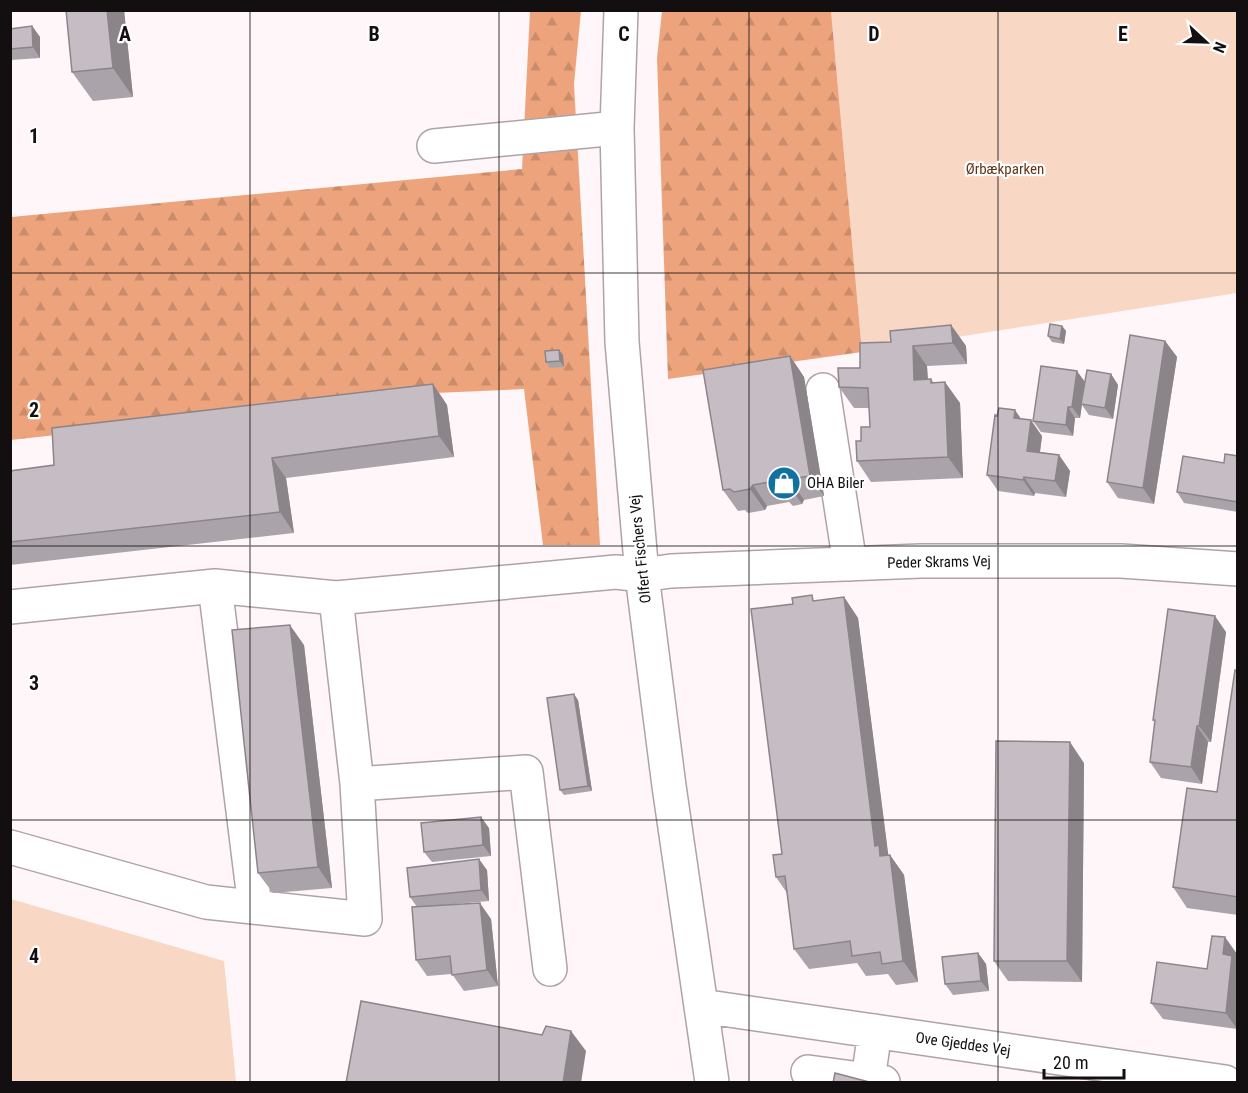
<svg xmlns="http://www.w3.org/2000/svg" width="1248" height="1093" font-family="'Roboto Condensed',sans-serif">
<defs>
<pattern id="forest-firs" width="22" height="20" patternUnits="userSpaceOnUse" patternTransform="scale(1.5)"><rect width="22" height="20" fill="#eda47c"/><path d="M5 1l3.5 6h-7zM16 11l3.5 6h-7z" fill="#ca8c6a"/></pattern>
</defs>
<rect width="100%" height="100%" fill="#fef6f8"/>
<path fill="#f8d7c5" d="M831 11H1237V293L862 352Z
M11 899 224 961 236 1082H11Z"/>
<path fill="url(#forest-firs)" d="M530 11H581L574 84 600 545H543L524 389 435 393 11 440V217L522 169Z
M662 11H831L862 352 668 379 657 58Z"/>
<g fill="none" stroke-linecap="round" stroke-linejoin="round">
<defs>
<path id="minor" d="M621 10 617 128 622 342 642 575 669 786 712 1082
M434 146 617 128
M823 390 850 564
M215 586 255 907
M336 598 357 784 526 772 550 969
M10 607 215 586 336 598 616 572 642 575 671 571 921 561H1121L1238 569
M10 847 206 902 365 919 357 784
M701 1006 1225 1082
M875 1031 868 1080 883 1082
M808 1072 868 1080"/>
</defs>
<use href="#minor" stroke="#afa3a6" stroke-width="36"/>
<use href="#minor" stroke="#fff" stroke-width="33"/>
</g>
<path fill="#aaa3a9" d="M124 10 133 97 93 101 72 72Z
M32 26 40 37V58L10 60V29Z
M951 325 966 346 967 364 927 366 928 380 931 379 934 383 960 403 963 478 871 482 857 461 861 441 870 427 869 408H854L839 387 891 342Z
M1062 326 1066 331 1064 344 1052 342 1048 336Z
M1165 341 1177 357 1154 504 1118 498 1107 482Z
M559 350 563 355 564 367 550 368 546 362Z
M790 356 804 377 824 496 804 500 802 504 793 506 789 502 767 506 765 510 748 513 745 510 738 511 723 490Z
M1111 374 1118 385 1113 419 1089 415 1082 405 1080 418H1075L1073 436 1041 432 1033 421 1085 382Z
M433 384 447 405 454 457 286 478 294 533 10 565V471L54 465Z
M1021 419 1042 436 1040 452 1059 455 1070 471 1066 497 1035 493 1034 496 998 491 987 475Z
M1238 456V512L1184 503 1177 492Z
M844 597 858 618 888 855H890L904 875 918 982 896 985 888 974 866 976 857 963 809 969 794 949 787 893 776 877 782 854 816 601Z
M1226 632 1211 742H1208L1202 784 1161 778 1150 762 1155 723 1153 720Z
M304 645 332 888 273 893 258 873Z
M1238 671V915L1187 908 1173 887 1217 792Z
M578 700 592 791 564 795 560 790Z
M1084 763 1082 982 1008 981 994 961Z
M489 828 491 856 432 862 424 852Z
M487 870 489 901 455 904 491 919 498 986 464 991 452 974 427 976 416 960 417 907 410 897Z
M978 953 986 964 989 991 953 995 945 984Z
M1237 954 1236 961 1238 963 1237 1029 1163 1019 1151 1003 1207 969Z"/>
<path fill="#8b8489" d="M107 10H124L133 97 113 68Z
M32 26 40 37V58L33 47Z
M951 325 966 346 967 364 953 343Z
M1062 326 1066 331 1064 344 1060 339Z
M1165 341 1177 357 1154 504 1143 488Z
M913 346 927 366 929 401 914 380Z
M559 350 563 355 564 367 560 361Z
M790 356 804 377 824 496 810 476Z
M1077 371 1085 382 1080 418 1072 407Z
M1111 374 1118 385 1113 419 1105 408Z
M945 382 960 403 963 478 948 457Z
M433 384 447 405 454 457 439 436Z
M1068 407 1075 418 1073 436 1066 425Z
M1015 410 1026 426 1014 418Z
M1031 420 1042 436 1038 467 1027 451Z
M1059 455 1070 471 1066 497 1055 481Z
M272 458 286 478 294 533 280 512Z
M1024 477 1035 493 1034 496 1023 480Z
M790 479 804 500 802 504 787 483Z
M753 485 767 506 765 510 750 489Z
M844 597 858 618 889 860 890 855 904 875 918 982 903 961 880 856 875 846Z
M1215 616 1226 632 1211 742 1199 726Z
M290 625 304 645 332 888 318 867Z
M574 694 578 700 592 791 588 786Z
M1197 726 1208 742 1202 784 1191 767Z
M1070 742 1084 763 1082 982 1067 961Z
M481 817 489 828 491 856 483 845Z
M479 859 487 870 489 901 481 890Z
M480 903 491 919 498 986 487 970Z
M1225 937 1237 954 1236 961 1238 963 1237 1029 1226 1013 1223 954Z
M978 953 986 964 989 991 981 981Z
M571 1031 586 1051 581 1083H563Z"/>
<path fill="#c6bdc4" stroke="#8b8489" stroke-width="1.5" d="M66 10H107L113 68 72 72Z
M32 26 33 47 10 49V29Z
M1050 324 1062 326 1060 339 1048 336Z
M951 325 953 343 913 346 914 380 931 379V383L945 382 948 457 857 461 856 441H861V427H870L868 388 839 387 838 368H860V343L891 342 890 331Z
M1130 335 1165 341 1143 488 1107 482Z
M559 350 560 361 546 362 545 351Z
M790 356 810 476 790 479 787 483 778 485 775 481 753 485 750 489 734 492 730 489 723 490 703 370Z
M1041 366 1077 371 1072 407H1068L1066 425 1033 421Z
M1087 370 1111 374 1105 408 1081 404Z
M433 384 439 436 272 458 280 512 10 542V471L54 465 52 428Z
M999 408 1015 410 1014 418 1031 420 1027 451 1059 455 1055 481 1024 477 1023 480 987 475 995 415 997 416Z
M1225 454 1238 456V502L1177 492 1183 456 1224 463Z
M812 595 813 601 844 597 875 846 879 845 880 856 890 855 903 961 882 964 880 952 852 956 850 941 794 949 785 876 776 877 773 855 782 854 751 609 793 604 792 598Z
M1168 609 1215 616 1199 726H1197L1191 767 1150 762 1155 720H1153Z
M290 625 318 867 258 873 232 630Z
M1235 670 1238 671V897L1173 887 1187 788 1217 792Z
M574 694 588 786 560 790 547 698Z
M996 741 1070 742 1067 961H994Z
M481 817 483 845 424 852 421 823Z
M479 859 481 890 410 897 407 868Z
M480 903 487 970 452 975 450 956 416 960 412 907Z
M1212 936 1225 937 1223 954 1232 956 1226 1013 1151 1003 1157 962 1207 969Z
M978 953 981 981 945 984 942 957Z
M361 1001 542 1035 546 1026 571 1031 563 1083H346Z
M835 1073 873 1083H833Z"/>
<path fill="none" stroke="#130f10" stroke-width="1.5" stroke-opacity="0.55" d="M250 10V1082M499 10V1082M749 10V1082M998 10V1082M10 273H1238M10 546H1238M10 820H1238"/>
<defs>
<symbol id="shop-disc" viewBox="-11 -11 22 22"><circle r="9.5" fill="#1172a0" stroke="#fff"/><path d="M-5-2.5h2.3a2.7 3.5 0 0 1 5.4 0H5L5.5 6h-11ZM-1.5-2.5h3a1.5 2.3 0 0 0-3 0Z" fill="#fff"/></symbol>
</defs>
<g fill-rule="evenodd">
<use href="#shop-disc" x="765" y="464" width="38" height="38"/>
</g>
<g text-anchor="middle" stroke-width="4.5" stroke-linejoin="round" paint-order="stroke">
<g font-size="15" fill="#643418" stroke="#fff">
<text x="1005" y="174">Ørbækparken</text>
</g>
<g font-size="15" fill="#130f10" stroke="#fff" text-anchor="start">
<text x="807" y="488">OHA Biler</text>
</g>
<g font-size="15" fill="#130f10" stroke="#fff">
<text transform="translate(640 549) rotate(-96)" y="5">Olfert Fischers Vej</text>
<text transform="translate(939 562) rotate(-1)" y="5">Peder Skrams Vej</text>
<text transform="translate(963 1044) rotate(8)" y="5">Ove Gjeddes Vej</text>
</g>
</g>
<g font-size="20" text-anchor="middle" font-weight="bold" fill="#130f10" stroke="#fff" stroke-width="4.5" stroke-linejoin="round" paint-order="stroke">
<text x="125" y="41">A</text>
<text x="374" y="41">B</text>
<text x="624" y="41">C</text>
<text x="874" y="41">D</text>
<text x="1123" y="41">E</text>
<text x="34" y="143">1</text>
<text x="34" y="417">2</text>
<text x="34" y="690">3</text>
<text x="34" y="963">4</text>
</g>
<rect width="1248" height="1093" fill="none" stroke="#130f10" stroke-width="24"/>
<g transform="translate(1206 42) rotate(112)" stroke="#ffffff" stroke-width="4.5" paint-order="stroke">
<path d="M0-4.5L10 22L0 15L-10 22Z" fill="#130f10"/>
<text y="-9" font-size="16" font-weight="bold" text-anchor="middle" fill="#130f10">N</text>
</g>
<path d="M1044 1069v9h80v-9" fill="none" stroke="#130f10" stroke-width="3"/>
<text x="1053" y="1069" font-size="18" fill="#130f10" stroke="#ffffff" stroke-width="4.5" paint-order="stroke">20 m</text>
</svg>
